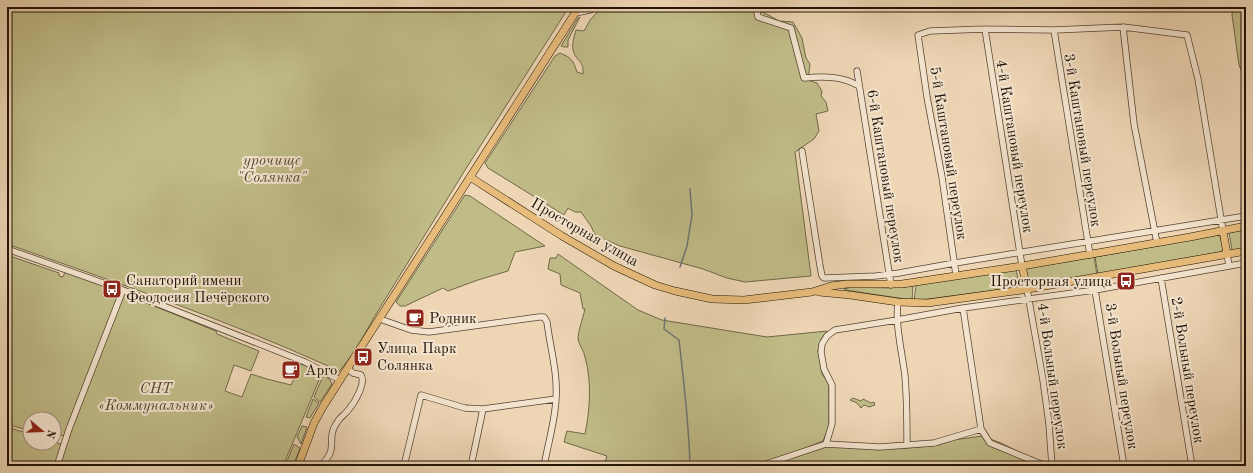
<svg xmlns="http://www.w3.org/2000/svg" width="1253" height="473" font-family="'Old Standard TT',serif">
<rect width="100%" height="100%" fill="#eed6b5"/>
<filter id="stains"><feTurbulence type="fractalNoise" baseFrequency=".005" numOctaves="4"/><feColorMatrix values="0 0 0 0 .2 0 0 0 0 .09 0 0 0 0 .02 0 0 0 .5 -.17"/></filter>
<radialGradient id="worn" r=".72"><stop offset=".6" stop-color="#630" stop-opacity="0"/><stop offset="1" stop-color="#630" stop-opacity=".3"/></radialGradient>
<path fill="#c0bc88" stroke="#706847" d="M7 7H569L467 167 376 314 355 351 338 373 327 369 328 366C224 319 115 282 7 244Z
M602 7H762L763 12 779 21 793 22 802 38 806 58 810 64 808 80 817 83 822 91 821 96 826 102 828 111 816 114 819 131 814 139 795 152 811 276 745 282 727 278 703 269 620 246 595 235 591 226 581 212H575L568 208 564 215 488 168 485 163 555 56 560 53C572 58 573 60 577 72L583 74C584 61 577 61 574 53 571 46 574 37 576 30L584 31 590 20Z
M1233 7H1246V71L1241 70 1239 65 1232 15Z
M580 17 568 40V47H564L561 46 578 18Z
M465 195 470 196 545 246 515 252 508 271 478 280 448 291 443 288 405 306H400L396 302Z
M1246 229V248L1232 250 1229 233Z
M1218 235 1221 238 1223 249 1221 252 1098 274 1095 257Z
M558 254 638 310 662 320 767 337 827 331 821 339 818 351 822 374 829 384V427L823 441 793 453 751 466H604L607 456 564 442 567 431 585 434C590 409 592 382 585 357 584 351 579 345 578 339 578 332 583 317 585 309H583L580 293 561 285 560 274 548 269 550 258H556Z
M7 255 59 273V276L63 277 65 272 105 286 106 289 116 292 115 296 119 298 65 436 60 435 58 440 54 439V419H30V431L7 424Z
M1094 257 1097 275 1031 285 1029 284 1026 270 1028 268Z
M1016 270 1020 287 928 299 914 300 916 285Z
M913 286 912 300 845 290 844 289 852 287 890 288Z
M122 293 216 331 217 334 259 351 251 371 234 365 225 391 242 397 251 374 267 379 291 385 301 364 322 373 283 466H7V427L30 434V443H54V442L64 445Z
M325 375 330 380 332 384 320 402 314 397 323 376Z
M853 398 861 401 863 399 871 403 874 402 875 405 869 407 864 405 861 408 857 403 850 400Z
M313 399 319 403 310 418 306 417Z
M302 426 307 427 301 444 297 437Z
M982 436 1001 443 1047 466H767L824 447 832 446 880 449 906 448 939 445 954 440Z
M294 444 300 448 293 466H285Z"/>
<g fill="none" stroke-linecap="round" stroke-linejoin="round">
<path stroke="#6d7572" stroke-width="1.5" d="M680 267 687 246 692 215 690 189
M665 318 664 329 679 340C684 382 689 424 690 466"/>
<defs>
<path id="minor" d="M756 7 758 17 791 28 804 78C824 76 842 76 859 86
M575 13 590 10 595 7
M1123 27 1134 124 1157 243
M985 29 1022 266
M1054 30 1090 255
M857 71 891 285
M802 151 820 266 822 276 824 278 876 276 899 273 955 263 1246 216
M7 249 123 290 305 362 340 380
M1227 254 1229 266
M956 275 942 177 927 97 918 35 930 31 985 29 1054 30 1123 27 1187 35 1198 79 1223 231
M1161 278 1192 466
M1027 289 1043 380 1049 424 1052 466
M1095 290 1124 466
M898 302C895 326 902 351 905 376 907 399 907 422 907 445
M963 308 981 429 990 443 1046 466
M380 319 411 330 429 332 539 317H544L547 322C550 347 558 373 556 399 555 421 548 444 544 466
M826 444 880 447 934 443 981 429
M57 466 69 429 123 290
M321 466C325 461 330 456 331 450 333 436 329 434 338 421 341 416 346 414 349 409 355 402 366 383 361 375L353 373 348 369
M404 466 421 395 465 408 483 409
M471 466 483 409 556 399
M760 466 826 444 832 424V385L824 369 821 352 822 344 827 336 835 330 897 320 963 308 1095 290 1246 263"/>
<path id="major" d="M470 177 562 236 614 266 655 285 675 291 712 299 744 300 812 292 831 286 847 284H902L1022 266 1190 237 1246 226
M1223 231 1227 254
M1022 266 1027 289
M819 292 850 295 898 302 928 303 1022 290 1246 251
M298 466 314 423 324 405 579 7"/>
</defs>
<use href="#minor" stroke="#544432" stroke-width="7"/>
<use href="#major" stroke="#211406" stroke-width="8"/>
<use href="#minor" stroke="#f4e4cf" stroke-width="5.5"/>
<use href="#major" stroke="#e7bb7a" stroke-width="7"/>
</g>
<defs>
<symbol id="bus-square" viewBox="-11 -11 22 22"><rect x="-9" y="-9" width="18" height="18" rx="4" fill="#8f2418" stroke="#f4e4cf"/><path d="M-5-6H5V4H4V6H2V4H-2V6H-4V4H-5ZM-3.5-4V0h7V-4ZM-3.5 1.2v1.5H-2V1.2ZM2 1.2v1.5H3.5V1.2Z" fill="#fff"/></symbol>
<symbol id="cafe-square" viewBox="-11 -11 22 22"><rect x="-9" y="-9" width="18" height="18" rx="4" fill="#8f2418" stroke="#f4e4cf"/><path d="M-5.5-4.5H6V0H3Q3 3.5 0 3.5H-2.5Q-5.5 3.5-5.5 0ZM3-3.2v2h1.7v-2ZM-6 4.5H4V6H-6Z" fill="#fff"/></symbol>
</defs>
<g fill-rule="evenodd">
<use href="#bus-square" x="1115" y="270" width="22" height="22"/>
<use href="#bus-square" x="101" y="278" width="22" height="22"/>
<use href="#cafe-square" x="404" y="307" width="22" height="22"/>
<use href="#bus-square" x="352" y="346" width="22" height="22"/>
<use href="#cafe-square" x="280" y="359" width="22" height="22"/>
</g>
<g text-anchor="middle" stroke-width="4" stroke-linejoin="round" paint-order="stroke">
<g font-size="15" fill="#211406" stroke="#f4e4cf">
<text transform="translate(1083 140) rotate(81)" y="5">3-й Каштановый переулок</text>
<text transform="translate(1015 146) rotate(81)" y="5">4-й Каштановый переулок</text>
<text transform="translate(949 153) rotate(81)" y="5">5-й Каштановый переулок</text>
<text transform="translate(886 176) rotate(81)" y="5">6-й Каштановый переулок</text>
<text transform="translate(585 232) rotate(30)" y="5">Просторная улица</text>
<text transform="translate(1188 370) rotate(81)" y="5">2-й Вольный переулок</text>
<text transform="translate(1053 376) rotate(82)" y="5">4-й Вольный переулок</text>
<text transform="translate(1122 376) rotate(81)" y="5">3-й Вольный переулок</text>
</g>
<g font-size="15" font-style="italic" fill="#51462d" stroke="#f4e4cf">
<text x="272" y="165">урочище<tspan x="272" dy="17">"Солянка"</tspan></text>
<text x="156" y="393">СНТ<tspan x="156" dy="17">«Коммунальник»</tspan></text>
</g>
<g font-size="15" fill="#211406" stroke="#f4e4cf" text-anchor="start">
<text x="126" y="285">Санаторий имени<tspan x="126" dy="17">Феодосия Печёрского</tspan></text>
<text x="1112" y="286" text-anchor="end">Просторная улица</text>
<text x="429" y="323">Родник</text>
<text x="377" y="353">Улица Парк<tspan x="377" dy="17">Солянка</tspan></text>
<text x="305" y="375">Арго</text>
</g>
</g>
<rect width="1253" height="473" fill="none" stroke="#eed6b5" stroke-width="24"/>
<rect x="8" y="8" width="1237" height="457" fill="none" stroke="#211406" stroke-width="2"/>
<rect x="12" y="12" width="1229" height="449" fill="none" stroke="#211406"/>
<g transform="translate(42 431) rotate(109)"><circle r="19" fill="#f4e4cf" stroke="#a0917f"/>
<path d="M0-3L7 15L0 10L-7 15Z" fill="#8f2418"/>
<text y="-6" font-size="11" font-weight="bold" text-anchor="middle" fill="#211406">N</text>
</g>
<rect width="100%" height="100%" filter="url(#stains)"/>
<rect width="100%" height="100%" fill="url(#worn)"/>
</svg>
